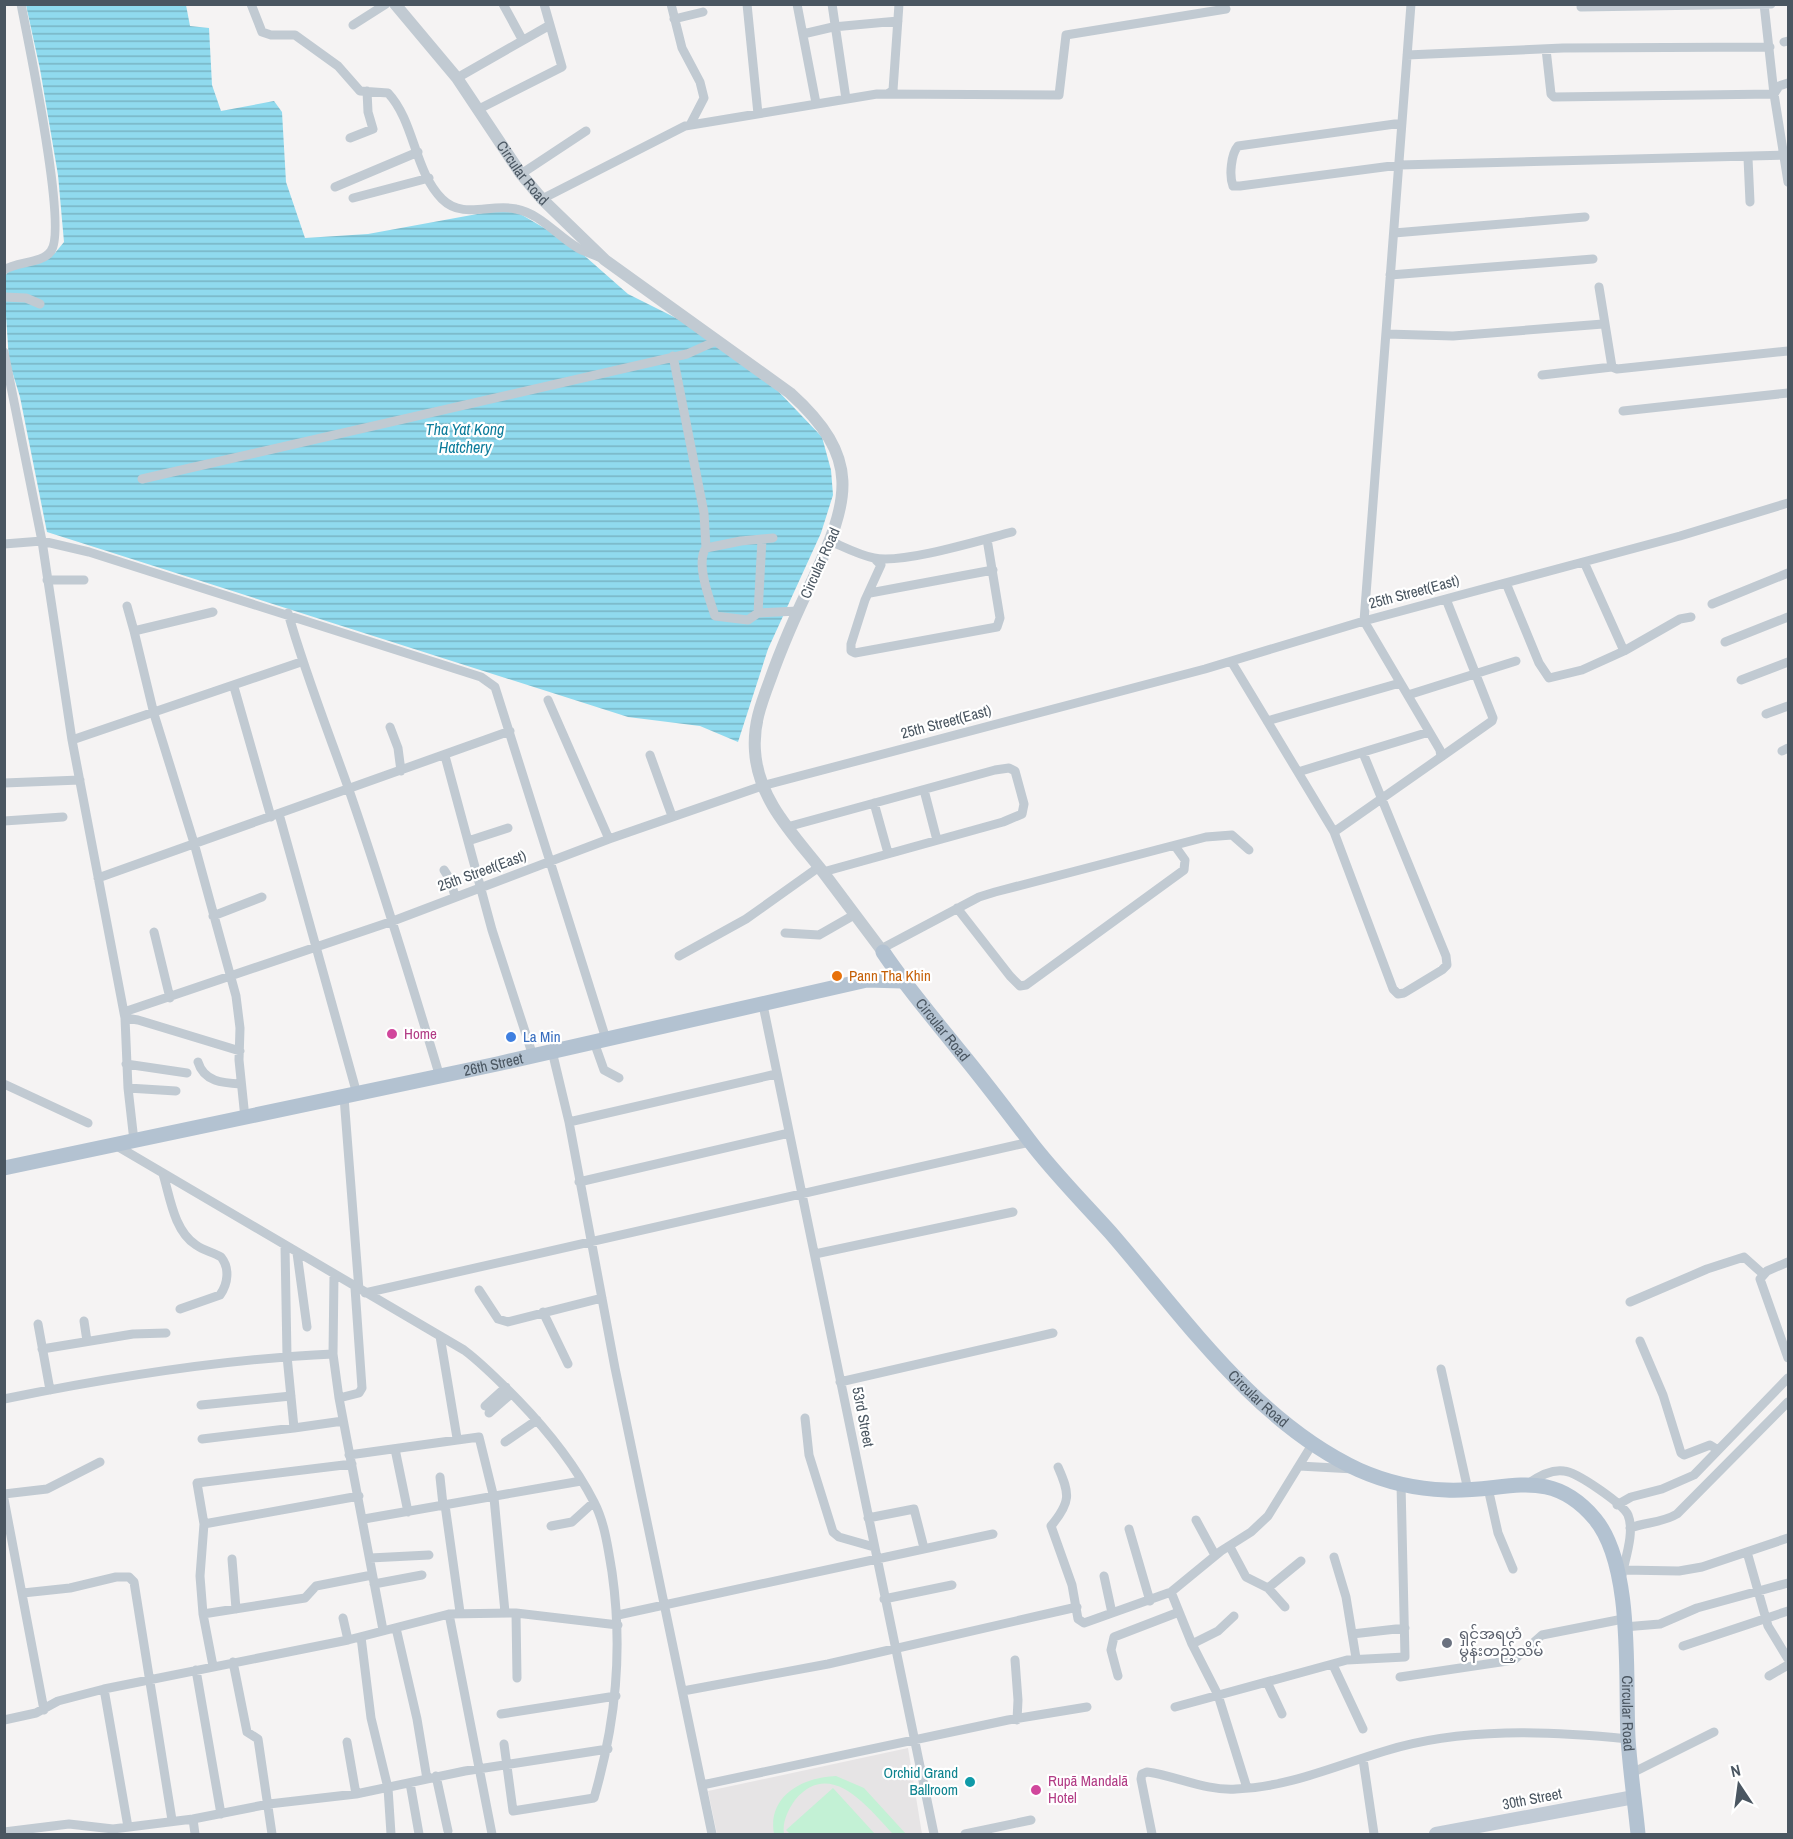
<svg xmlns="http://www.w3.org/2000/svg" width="1793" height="1839" font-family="'Archivo Narrow','Noto Sans Myanmar',sans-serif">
<defs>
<pattern id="water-rules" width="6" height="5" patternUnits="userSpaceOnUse" patternTransform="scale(1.5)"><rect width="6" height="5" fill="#90daee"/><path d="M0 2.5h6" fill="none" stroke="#78b4c4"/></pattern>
</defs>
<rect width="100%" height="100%" fill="#f5f3f3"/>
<path fill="#e6e4e5" d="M908 1748 922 1834H717L708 1791Z"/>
<path fill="#c3f1d5" d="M836 1776 864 1788 906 1834H893C869 1809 831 1757 795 1800 788 1810 782 1822 784 1834H774C767 1796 803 1777 836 1776Z
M833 1788 875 1834H790L786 1830Z"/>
<path fill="url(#water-rules)" d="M26 5H186L190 26 209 28 212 85 221 111 274 101 282 112 286 182 305 238 368 234 510 208 570 243 628 294 692 326 778 391 822 437 831 470 833 495 821 533 768 649 738 742 700 726 628 717 47 532 20 397 9 361 5 300 4 279 8 271 55 253 64 242 58 175 40 69Z"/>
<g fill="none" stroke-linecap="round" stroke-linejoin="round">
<path stroke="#c1cad2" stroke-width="9" d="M251 4 262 32 271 35H295L338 66 360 91 388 93C415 122 414 171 442 199 463 220 491 203 516 209 541 214 557 236 578 248 585 252 592 254 599 257
M503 4 522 39
M671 4 682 48 700 82 704 98 690 125
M747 4 758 114
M797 4 816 103
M832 4 846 99
M1764 4 1774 94 1788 182
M1581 7 1771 4
M674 19 703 12
M353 25 386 4
M803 34 833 27 898 21
M1784 42 1788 41
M1546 49 1551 94 1554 97 1774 94 1779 86 1788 83
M1407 55 1563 48 1770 47
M457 78 550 25
M889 93 893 90 899 4
M479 109 562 67 544 4
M1402 123 1238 146C1231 154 1229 176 1233 186H1240L1399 165 1788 155
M350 138 373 129 368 112 367 91
M1748 158 1750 202
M521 174 586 131
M335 187 418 152
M353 198 429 178
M542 199 685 126 877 94 1059 95 1066 35 1226 9
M1394 233 1585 217
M4 270C17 261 42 264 51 251 68 228 28 41 21 4
M1390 275 1593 259
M1599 287 1612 367 1617 369 1788 351
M4 297 26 298 40 304
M1387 334 1453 336 1603 324
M4 352 42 541 72 740 125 1018 128 1088 134 1141
M673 356 704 513 706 548
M1542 375 1612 367
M1623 411 1788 393
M142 479 687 354 716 341
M773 538 741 541 706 548C695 563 710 600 715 616L748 620 758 613 798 611
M830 541C844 547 859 555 874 558 903 564 981 540 1012 532
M4 544 42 541 89 552 481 677 495 687 606 1039
M874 558 881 565 865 600 851 644V651L855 653 997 627 1000 618 987 539
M1584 562 1624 651 1680 619 1691 617
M47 580H84
M1506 583 1539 663 1549 678 1582 670 1624 651
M870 593 993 570
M1712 604 1788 573
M127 606 134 631
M213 612 134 631 154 714 194 843 236 996 240 1028 239 1060 245 1118
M288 613C305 673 328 731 349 790 382 885 411 981 440 1077
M758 613 762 539
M1725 642 1788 617
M1231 661 1334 832 1393 989 1398 994 1404 993 1442 970 1447 965 1446 956 1363 753
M1741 680 1788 662
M234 687 271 817
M1408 695 1516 661
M548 700 609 839
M1766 714 1788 706
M1267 721 1400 683
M390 727 398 748 401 771
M72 740 301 662
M1782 751 1788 748
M650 755 672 816
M445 756 492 930 533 1056
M1441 757 1492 721 1493 718 1446 599
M1298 772 1429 732
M4 783 80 780
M924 790 937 840
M874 803 888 853
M279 814 357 1094
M4 821 63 817
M787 827 995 770 1009 768 1015 771 1024 804 1022 814 1003 822 823 872
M1334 832 1441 757 1440 750 1364 621 1411 4
M468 841 508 828
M444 870 451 881 455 897
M98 878 510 731
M957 908 1010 976 1020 986 1026 985 1184 870 1185 860 1175 846
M213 916 262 897
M154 932 170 998
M785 933 819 935 854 915
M881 949 979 897 995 892 1206 837 1232 835 1249 850
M679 956 746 919 819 867
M763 1005 934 1834
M124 1012 393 921 609 839 762 786 1205 669 1364 621 1680 536 1788 503
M125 1018 138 1020 240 1051
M594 1042 604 1070 619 1078
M552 1051 569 1122 615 1368 712 1834
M198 1062C204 1082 223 1083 241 1084
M126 1064 187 1073
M4 1084 88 1123
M128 1088 176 1091
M344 1097 359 1290
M569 1122 776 1074
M117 1146 464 1350C484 1365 500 1382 518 1400 548 1431 574 1463 594 1502 605 1523 608 1549 612 1572 623 1650 616 1722 594 1798L513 1811 504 1744
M163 1174C170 1197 174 1231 196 1245 204 1251 213 1252 221 1257 230 1268 228 1284 220 1295L180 1309
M579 1182 789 1133
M297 1253 307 1327
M815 1254 1013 1212
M1788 1262 1767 1271 1760 1279 1788 1358
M334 1275 333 1354 339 1398 383 1630
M479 1290 498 1319 508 1322 602 1298
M365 1293 1030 1142
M1630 1302 1707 1269 1744 1257 1763 1274
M543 1312 568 1364
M84 1321 87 1341
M38 1324 50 1390
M440 1336 457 1438
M1640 1341 1663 1395 1681 1453 1684 1455 1710 1445 1718 1450
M42 1349 133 1334 166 1333
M1441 1369 1468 1490
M840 1382 1053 1333
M339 1398 359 1393 362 1388 355 1288
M4 1399C112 1377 223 1359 333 1354
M201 1405 291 1396
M485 1406 506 1387
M489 1413 511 1394
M805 1418 809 1455 833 1532 839 1537 874 1547
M294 1428 343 1421
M202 1439 294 1428 287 1356 285 1246
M505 1442 537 1420
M395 1449 408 1512
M349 1455 479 1437 494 1498 505 1612
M1299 1466 1354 1469
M1058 1467C1070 1494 1071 1502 1051 1526L1072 1585 1078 1619 1084 1623 1171 1592 1221 1551 1251 1532 1268 1516 1313 1443
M440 1477 443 1505
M1529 1483C1539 1476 1551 1469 1564 1471 1577 1472 1623 1504 1628 1515 1635 1532 1625 1559 1622 1575
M1488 1488 1498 1533 1513 1569
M4 1494 47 1489 100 1462
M4 1499 44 1710
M445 1505 460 1612
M1617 1505 1631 1497 1662 1489 1694 1475 1788 1378
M868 1518 914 1509 924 1548
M364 1519 581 1481
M1196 1520 1215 1555
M204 1524 359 1496
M551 1526 572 1522 594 1502
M1630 1528C1646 1522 1662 1523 1677 1514L1788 1402
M1129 1529 1150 1601
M1230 1547 1246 1577 1268 1588 1301 1561
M1747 1552 1768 1626 1788 1659
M1334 1557 1346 1597 1356 1658
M370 1558 429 1555
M232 1559 236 1609
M1623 1570 1679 1571 1702 1567 1788 1538
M1104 1576 1112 1613
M374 1584 422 1575
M1268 1588 1285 1607
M1171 1592 1192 1644 1218 1695 1247 1788
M23 1593 70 1588 116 1577H129L134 1582 172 1820
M884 1599 952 1585
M516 1613 517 1678
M203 1614 305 1598 316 1586 372 1575
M449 1614 492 1834
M618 1615 993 1534
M343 1618 348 1640
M1624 1627 1660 1624 1697 1608 1788 1583
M396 1628 417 1719 427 1779
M1352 1634 1405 1628
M361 1637 371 1718 388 1788 391 1834
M1192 1644 1218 1631 1234 1616
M1683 1646 1788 1611
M1015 1660 1018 1700 1017 1720
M233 1662 247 1732 258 1739 272 1834
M1333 1665 1363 1729
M213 1666 203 1614 200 1576 204 1524 197 1483 352 1464
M196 1670 221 1814
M1118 1676 1111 1650 1114 1637 1179 1612
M1769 1676 1788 1665
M1400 1677 1514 1660 1542 1635 1623 1619
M1267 1682 1282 1714
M104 1689 128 1827
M683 1691 828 1664 1077 1607
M1175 1707 1347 1660 1405 1657 1401 1484
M501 1714 616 1696
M4 1720 36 1713 58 1701 104 1689 348 1640 449 1614 516 1613 618 1625
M347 1742 356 1794
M1363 1759 1374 1834
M1632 1773 1714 1732
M436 1776 448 1831
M410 1783 419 1834
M702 1785 1008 1720 1087 1707
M193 1819 195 1834
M4 1832 69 1824 113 1829 193 1819 269 1804 356 1794 465 1771 608 1749
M965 1834 1031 1820
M1152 1834 1141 1779 1142 1774 1147 1772C1177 1776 1205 1791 1236 1789 1289 1787 1335 1766 1385 1751 1461 1727 1550 1731 1628 1739"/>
<path stroke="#c1cad2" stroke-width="12" id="s1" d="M395 4 457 78 521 174 542 199 605 260 790 393C862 458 850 499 813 579 797 612 782 646 770 680 761 704 753 725 755 751 758 800 794 835 823 872 843 899 863 925 883 952"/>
<path stroke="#c1cbd6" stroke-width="14" d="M1436 1834 1634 1797"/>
<g stroke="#b3c2d1" stroke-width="15">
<path id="s2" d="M883 952C907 988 935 1020 962 1054 985 1082 1007 1111 1029 1140 1053 1172 1083 1202 1110 1232 1183 1316 1255 1422 1359 1470 1386 1482 1417 1489 1446 1490 1506 1493 1549 1464 1595 1519 1634 1566 1625 1679 1628 1738 1630 1770 1635 1803 1638 1834"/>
<path id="s3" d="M4 1168 497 1064 867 980 902 981"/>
</g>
</g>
<circle fill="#e8710a" stroke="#fff" stroke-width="2" cx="837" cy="976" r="6"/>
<g fill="#d1479c" stroke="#fff" stroke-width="2">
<circle cx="392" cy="1034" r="6"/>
<circle cx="1036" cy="1790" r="6"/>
</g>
<circle fill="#3f7fe0" stroke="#fff" stroke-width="2" cx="511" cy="1037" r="6"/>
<circle fill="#6b7280" stroke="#fff" stroke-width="2" cx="1447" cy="1643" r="6"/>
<circle fill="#0f9aa8" stroke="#fff" stroke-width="2" cx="970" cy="1782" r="6"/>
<g text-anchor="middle" stroke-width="4.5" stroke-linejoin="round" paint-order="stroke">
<g font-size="15" fill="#4a5661" stroke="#fff">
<text dy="5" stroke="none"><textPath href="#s1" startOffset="212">Circular Road</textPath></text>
<text transform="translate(820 563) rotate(-66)" y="5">Circular Road</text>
<text transform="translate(1414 592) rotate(-15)" y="5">25th Street(East)</text>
<text transform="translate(946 722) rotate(-15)" y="5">25th Street(East)</text>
<text transform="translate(482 871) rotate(-20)" y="5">25th Street(East)</text>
<text dy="5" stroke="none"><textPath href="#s2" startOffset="98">Circular Road</textPath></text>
<text dy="5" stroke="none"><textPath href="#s3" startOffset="500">26th Street</textPath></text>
<text dy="5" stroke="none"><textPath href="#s2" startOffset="584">Circular Road</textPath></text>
<text transform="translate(863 1417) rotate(79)" y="5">53rd Street</text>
<text dy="5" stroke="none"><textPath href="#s2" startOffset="1158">Circular Road</textPath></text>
<text transform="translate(1532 1799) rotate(-11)" y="5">30th Street</text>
</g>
<g font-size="15" fill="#c56008" stroke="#fff" text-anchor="start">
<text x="849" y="981">Pann Tha Khin</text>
</g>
<g font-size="15" fill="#b23c85" stroke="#fff" text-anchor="start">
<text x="404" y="1039">Home</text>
<text x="1048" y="1786">Rupā Mandalā<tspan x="1048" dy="17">Hotel</tspan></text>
</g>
<g font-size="15" fill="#366cbe" stroke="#fff" text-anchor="start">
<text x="523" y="1042">La Min</text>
</g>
<g font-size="15" fill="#5b616d" stroke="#fff" text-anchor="start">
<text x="1459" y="1639">ရှင်အရဟံ<tspan x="1459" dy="17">မွန်းတည့်သိမ်</tspan></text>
</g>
<g font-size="15" fill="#0d838f" stroke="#fff" text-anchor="end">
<text x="958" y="1778">Orchid Grand<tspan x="958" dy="17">Ballroom</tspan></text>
</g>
<g font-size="16" font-style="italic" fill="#0c7c9b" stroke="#fff">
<text x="465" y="435">Tha Yat Kong<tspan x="465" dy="18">Hatchery</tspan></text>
</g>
</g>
<rect width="1793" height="1839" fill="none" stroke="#4a5661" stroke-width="12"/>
<g transform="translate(1739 1785) rotate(347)" stroke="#ffffff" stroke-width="4.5" paint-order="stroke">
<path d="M0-4.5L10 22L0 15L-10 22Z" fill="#4a5661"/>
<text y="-9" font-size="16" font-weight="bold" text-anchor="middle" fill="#4a5661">N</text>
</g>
</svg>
